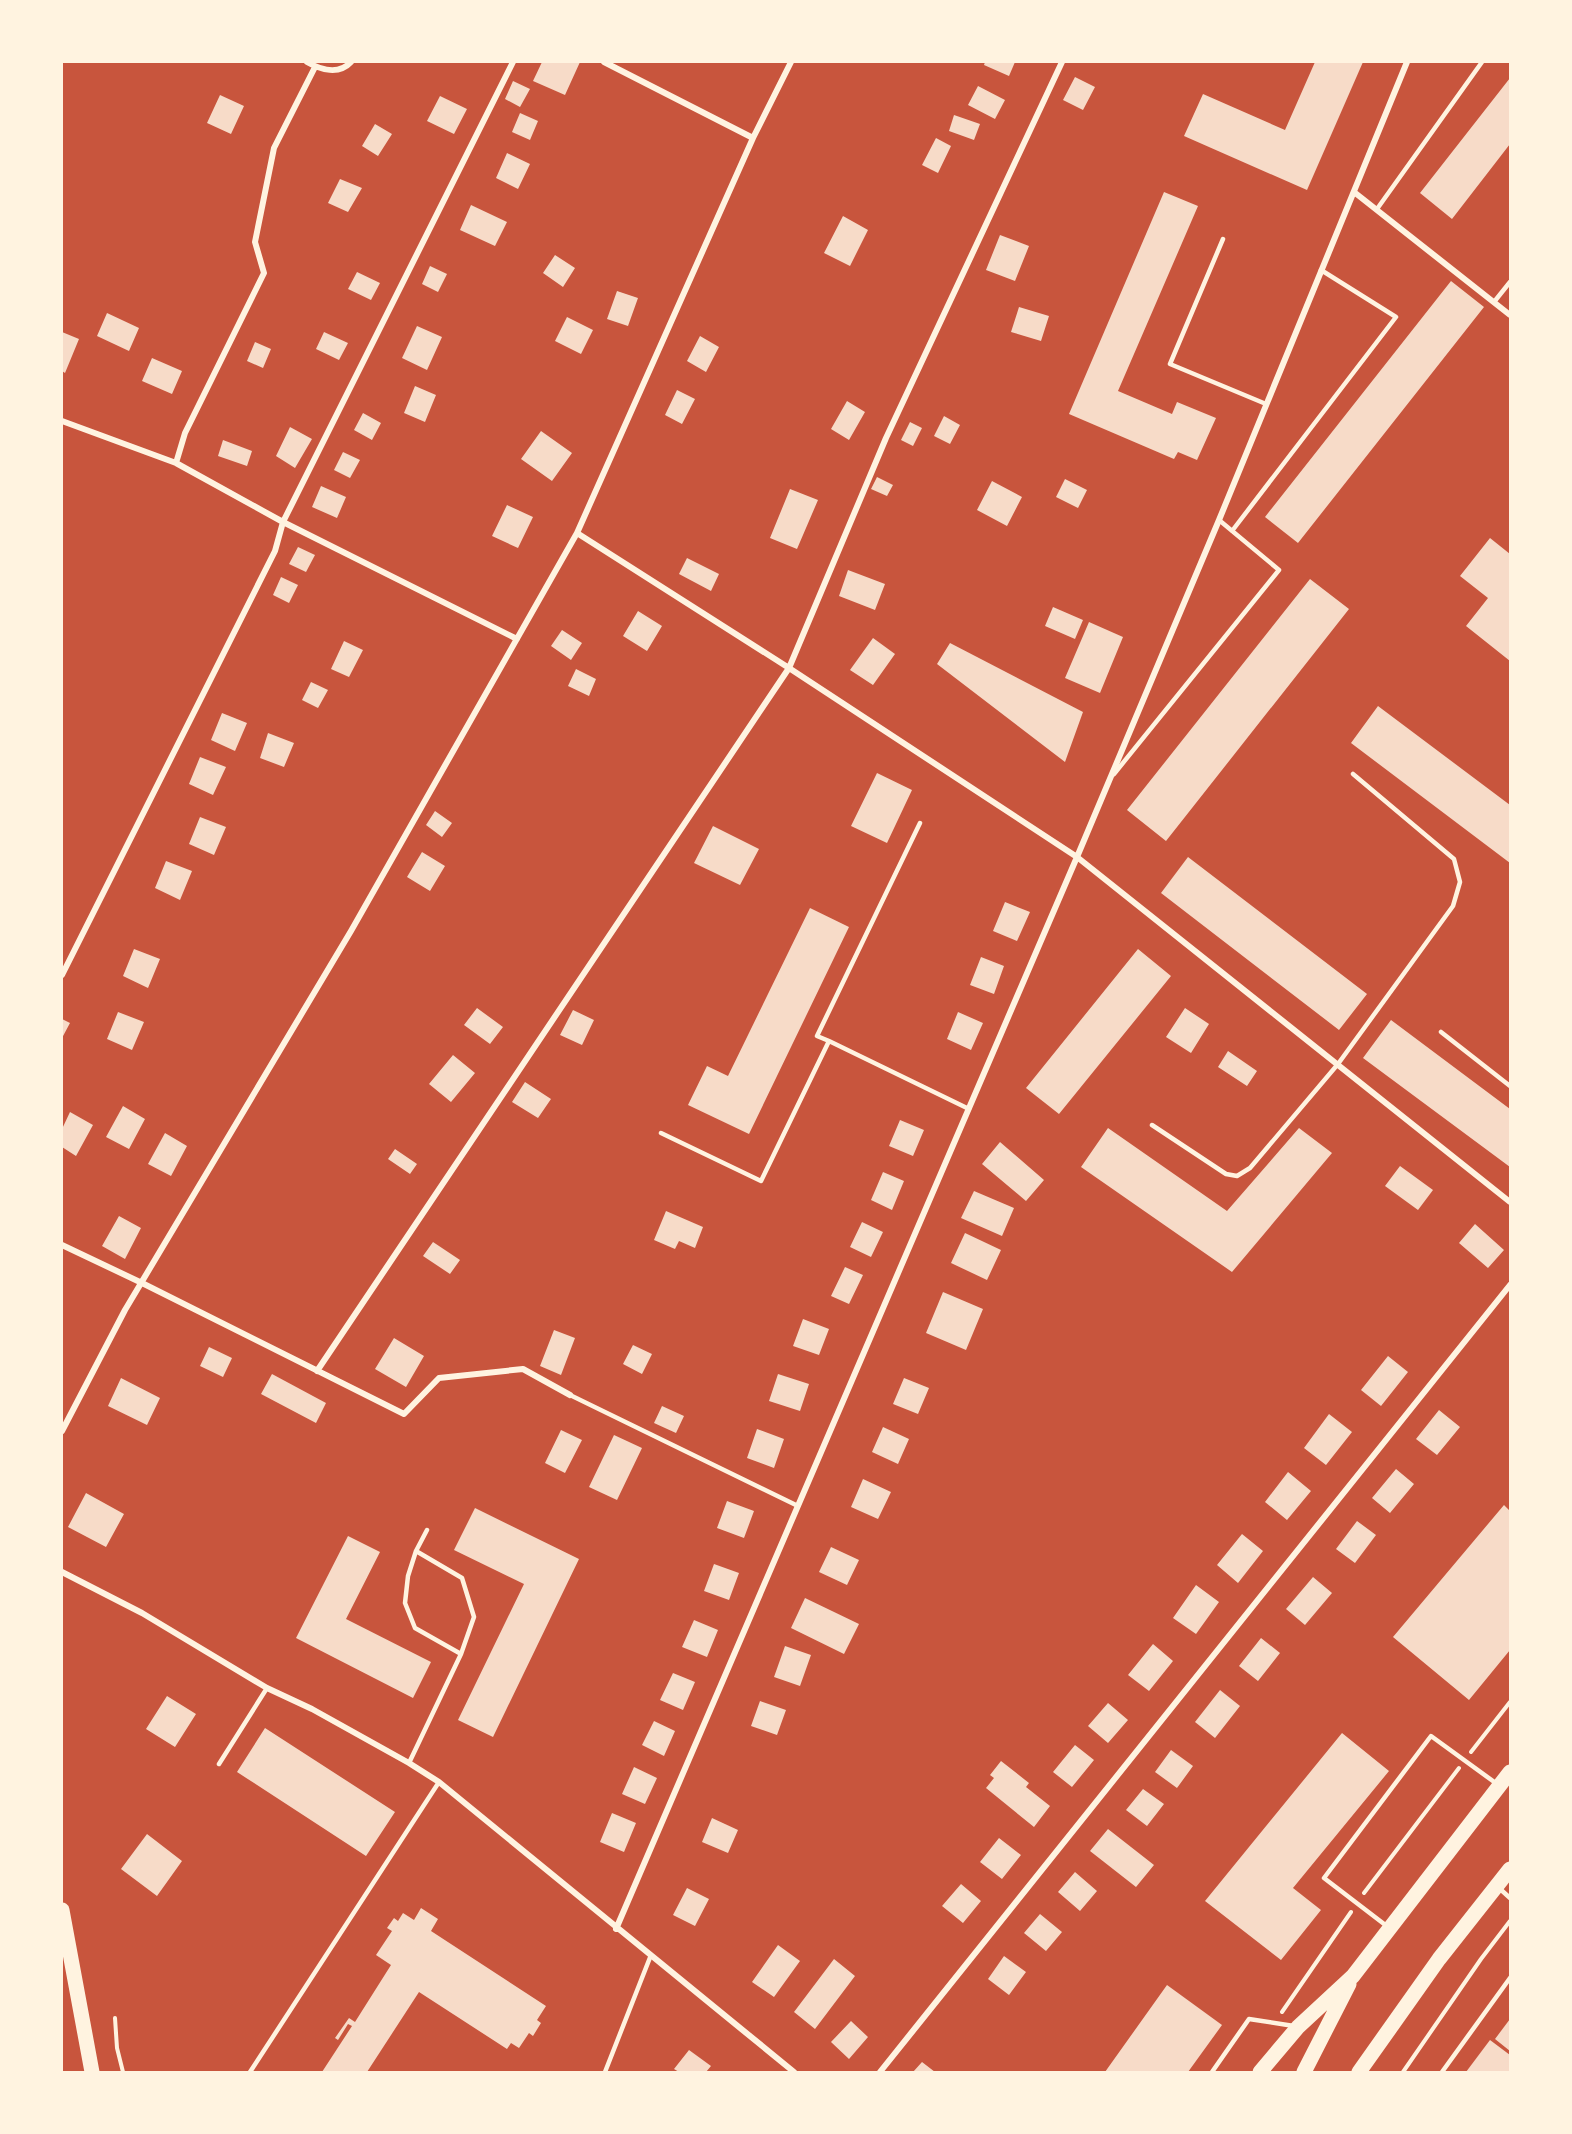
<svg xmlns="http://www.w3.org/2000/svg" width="1572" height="2134" font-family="'Fira Sans',sans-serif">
<rect width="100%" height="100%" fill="#c8553d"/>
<path fill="#f7dbc8" d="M542 62H580L565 95 533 81Z
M985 62H1015L1009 76 984 65Z
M1315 62H1363L1307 190 1184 136 1203 94 1285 130Z
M1075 77 1095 87 1083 110 1063 100Z
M1510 78V144L1452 219 1420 193Z
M513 81 530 89 520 107 505 99Z
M978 86 1005 100 995 119 968 105Z
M220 95 244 106 231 134 207 123Z
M440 96 467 109 454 134 427 121Z
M520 113 538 121 530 140 512 132Z
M954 115 980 124 974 140 949 131Z
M375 124 392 134 378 156 362 146Z
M936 138 951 146 938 173 922 165Z
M507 153 530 164 518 189 496 178Z
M340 179 362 188 348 212 328 203Z
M1164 192 1198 206 1118 391 1172 414 1177 402 1216 418 1197 460 1178 452 1174 459 1069 414Z
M471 205 507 222 495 246 460 230Z
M843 216 868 230 850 266 824 253Z
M1000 235 1029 246 1015 281 986 270Z
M555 255 575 268 563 287 543 273Z
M430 266 447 274 438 292 422 284Z
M357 272 380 283 371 300 348 289Z
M1451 281 1484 307 1298 543 1265 517Z
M617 291 638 298 628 326 607 319Z
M1019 307 1049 316 1041 341 1011 332Z
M107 313 139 328 129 351 97 336Z
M567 317 593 330 581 354 555 341Z
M417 326 442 337 427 370 402 358Z
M62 332 79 339 65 373 62 371Z
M324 332 348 343 339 360 316 349Z
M700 336 719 347 706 372 687 361Z
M255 342 271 349 263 368 247 361Z
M152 358 182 371 172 394 142 381Z
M415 386 436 395 425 422 404 413Z
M677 390 695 399 682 424 665 415Z
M847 401 865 412 849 440 831 429Z
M363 413 381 423 372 440 354 430Z
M944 416 960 425 950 444 934 436Z
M910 422 922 428 913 446 901 440Z
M290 427 312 439 295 468 276 456Z
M541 431 572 453 552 481 521 459Z
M223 440 252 451 247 466 218 456Z
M343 452 360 460 350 478 334 470Z
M877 477 893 485 887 496 871 489Z
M1065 479 1087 490 1078 508 1056 497Z
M992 481 1022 497 1007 526 977 510Z
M321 486 346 497 337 518 312 507Z
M790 489 818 500 797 549 770 538Z
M507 505 533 517 518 548 492 536Z
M1490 538 1510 554V661L1466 626 1488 598 1460 576Z
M298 547 315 555 306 572 289 564Z
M687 558 719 574 711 591 679 574Z
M848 570 885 584 875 610 839 596Z
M281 577 298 585 289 603 273 595Z
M1310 579 1349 609 1166 841 1127 810Z
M1053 607 1083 620 1075 639 1045 626Z
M638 611 662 626 647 651 623 636Z
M1089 622 1123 637 1100 693 1065 678Z
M562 630 582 643 571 660 551 646Z
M873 638 895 654 873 685 850 670Z
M344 641 363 650 349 677 331 669Z
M950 643 1083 712 1065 762 937 664Z
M576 669 596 679 589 696 568 686Z
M311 682 328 690 318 708 302 700Z
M1378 706 1510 805V863L1351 743Z
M222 713 247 723 235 751 211 740Z
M268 733 294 743 284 767 260 758Z
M200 757 226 767 213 795 189 784Z
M877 773 912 790 887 843 851 826Z
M435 811 452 823 442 837 426 825Z
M200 817 226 827 214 855 189 844Z
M713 826 759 849 740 885 694 863Z
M422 852 445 866 430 891 407 877Z
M1188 857 1367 994 1339 1030 1161 893Z
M166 861 192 871 180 900 155 888Z
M1005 902 1030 912 1017 941 993 931Z
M810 908 849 927 749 1134 688 1105 707 1066 728 1076Z
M134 949 160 959 148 988 123 976Z
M1138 949 1171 976 1059 1114 1026 1088Z
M981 957 1004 966 994 994 970 985Z
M477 1008 503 1027 490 1044 464 1025Z
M1185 1008 1209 1024 1191 1053 1166 1037Z
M573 1010 594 1020 582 1045 560 1035Z
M118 1012 144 1022 132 1050 107 1039Z
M958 1012 983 1023 971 1050 947 1039Z
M62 1019 70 1023 62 1038Z
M1391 1020 1510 1109V1167L1363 1058Z
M1228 1051 1257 1071 1247 1086 1218 1067Z
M453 1055 475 1073 451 1102 429 1084Z
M525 1082 551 1099 538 1118 512 1102Z
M123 1106 145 1119 129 1149 106 1137Z
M70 1112 93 1125 76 1156 62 1147V1129Z
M900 1120 924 1130 913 1156 889 1146Z
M1108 1128 1227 1211 1299 1128 1332 1153 1232 1272 1081 1167Z
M165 1133 187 1146 171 1176 148 1164Z
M1000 1142 1044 1180 1026 1201 982 1164Z
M395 1149 417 1164 410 1174 388 1159Z
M1400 1166 1433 1190 1418 1210 1385 1186Z
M883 1172 904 1181 892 1210 871 1200Z
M974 1191 1014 1208 1002 1236 961 1218Z
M666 1211 703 1227 695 1248 679 1241 675 1249 654 1240Z
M119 1216 141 1228 125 1259 102 1246Z
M862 1222 883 1232 871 1257 850 1247Z
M1475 1224 1504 1250 1488 1268 1459 1243Z
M965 1233 1001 1250 987 1280 951 1263Z
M433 1242 460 1260 450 1274 423 1256Z
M845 1267 863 1275 849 1304 831 1296Z
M943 1292 983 1309 966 1350 926 1333Z
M803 1319 829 1329 819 1355 793 1346Z
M554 1330 575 1338 561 1375 540 1366Z
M394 1338 424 1356 406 1387 375 1369Z
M633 1345 652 1354 642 1374 623 1364Z
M209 1347 232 1358 223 1377 200 1366Z
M1388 1356 1408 1372 1381 1406 1361 1390Z
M272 1374 326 1403 316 1423 261 1394Z
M778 1374 809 1384 800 1411 769 1401Z
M121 1378 160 1398 147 1425 108 1406Z
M904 1378 929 1388 918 1414 893 1404Z
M662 1406 684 1416 676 1433 654 1423Z
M1439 1410 1460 1427 1437 1455 1416 1439Z
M1329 1414 1352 1432 1326 1465 1304 1448Z
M883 1427 909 1439 898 1464 872 1452Z
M757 1429 784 1439 774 1468 747 1458Z
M561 1430 582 1440 565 1473 545 1463Z
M614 1435 642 1448 617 1500 589 1487Z
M1396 1469 1414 1484 1390 1513 1372 1498Z
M1288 1472 1311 1491 1287 1520 1265 1502Z
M863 1479 891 1492 878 1519 851 1507Z
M86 1493 124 1514 106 1547 68 1527Z
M727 1501 754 1511 744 1538 717 1528Z
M1504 1505 1510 1511V1650L1469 1700 1393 1637Z
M475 1508 579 1559 493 1737 458 1720 524 1584 454 1550Z
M1357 1521 1376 1535 1355 1563 1336 1549Z
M1242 1534 1263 1551 1238 1583 1217 1565Z
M348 1536 380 1552 346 1619 431 1662 413 1698 296 1638Z
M831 1547 859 1560 847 1585 819 1572Z
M714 1564 739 1573 729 1600 704 1591Z
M1313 1577 1332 1593 1305 1625 1286 1609Z
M1196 1585 1219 1602 1196 1634 1173 1618Z
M805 1598 859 1624 844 1654 791 1628Z
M694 1620 718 1630 707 1657 682 1647Z
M1261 1638 1280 1653 1258 1681 1239 1666Z
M1153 1644 1173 1661 1149 1691 1128 1675Z
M785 1646 811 1655 800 1686 774 1677Z
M673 1673 695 1682 683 1710 660 1700Z
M1220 1690 1240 1706 1215 1738 1195 1722Z
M167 1696 196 1714 175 1747 146 1729Z
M760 1701 786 1710 777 1735 751 1726Z
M1108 1703 1128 1720 1108 1743 1088 1726Z
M654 1721 675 1731 664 1756 642 1745Z
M265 1728 395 1812 366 1856 237 1772Z
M1342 1733 1389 1771 1293 1888 1321 1910 1281 1960 1205 1901Z
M1075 1745 1094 1760 1072 1787 1053 1772Z
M1171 1750 1193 1766 1177 1788 1155 1772Z
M1001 1761 1029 1783 1026 1787 1050 1806 1034 1827 986 1788 994 1778 990 1775Z
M634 1767 657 1778 645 1804 622 1794Z
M1143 1789 1164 1804 1147 1826 1126 1810Z
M612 1813 636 1823 624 1852 600 1842Z
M712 1818 738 1830 728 1853 702 1842Z
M1108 1829 1154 1865 1136 1887 1090 1851Z
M147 1834 182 1861 157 1896 121 1869Z
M999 1838 1021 1855 1002 1879 980 1862Z
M1075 1872 1097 1891 1080 1911 1058 1892Z
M961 1884 981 1901 963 1923 942 1906Z
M687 1888 709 1899 695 1926 673 1915Z
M421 1908 438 1919 431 1931 546 2006 537 2020 541 2023 533 2036 529 2033 519 2048 511 2043 507 2049 419 1992 367 2072H322L352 2026 348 2024 338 2040 335 2038 349 2018 355 2022 391 1965 376 1955 392 1931 387 1928 394 1918 398 1921 403 1913 414 1920Z
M1040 1914 1062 1932 1046 1951 1024 1933Z
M778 1945 800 1961 774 1997 752 1982Z
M1004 1956 1026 1972 1009 1995 988 1979Z
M834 1959 855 1976 815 2029 794 2012Z
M1167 1985 1222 2025 1188 2072H1105Z
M1510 2019V2051L1495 2039Z
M851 2021 868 2037 849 2059 831 2042Z
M1490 2040 1510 2055V2072H1466Z
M689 2050 711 2066 706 2072H679L674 2069Z
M922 2062 935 2072H913Z"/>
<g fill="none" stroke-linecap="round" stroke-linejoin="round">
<path stroke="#fff3e0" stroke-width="4" d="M1471 1752 1510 1702
M1364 1893 1459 1768
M1282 2012 1351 1912
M115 2018 117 2048 123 2072
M1403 2072 1481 1959 1510 1921"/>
<path stroke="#fff3e0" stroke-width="4.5" d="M1377 209 1482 62
M1223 239 1170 364 1266 404
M1494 302 1510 282
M1232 531 1396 317 1321 270
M1114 774 1279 570 1219 520
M1441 1032 1510 1086
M829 1041 817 1036 920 823
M1152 1125 1226 1174 1237 1176 1250 1168 1338 1064 1453 906 1460 882 1454 859 1353 774
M661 1133 761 1181 829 1041 969 1109
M570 1395 798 1506
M427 1530 416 1551 408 1576 405 1603 415 1628 461 1654
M409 1763 461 1654 474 1617 462 1578 416 1551
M219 1764 267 1688
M1499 1888 1510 1898
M1388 1927 1324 1878 1431 1736 1497 1784
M250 2072 439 1782
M605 2072 651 1955
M1212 2072 1249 2019 1294 2026
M1442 2072 1510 1978"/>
<path stroke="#fff3e0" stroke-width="6" d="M307 62C321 70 339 75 351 62
M604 62 753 138
M1354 192 1510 315
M62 421 176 463 283 522 517 639
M176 463 185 433 264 273 255 242 274 148 315 67
M577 533 789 668 1077 857 1510 1202
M62 975 275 551 283 522 513 62
M62 1245 142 1283 404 1414 439 1378 523 1369 570 1395
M317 1371 789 668 886 438 1062 62
M62 1431 125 1310 351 931 577 533 753 138 791 62
M62 1572 142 1613 267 1688 312 1709 409 1763 439 1782 794 2072
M616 1929 1077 857 1219 520 1407 62
M880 2072 1510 1285"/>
<path stroke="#fff3e0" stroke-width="15" d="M62 1910 92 2072
M1260 2072 1298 2027 1353 1976 1510 1772
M1304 2072 1349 1984
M1359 2072 1439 1959 1510 1869"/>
</g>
<rect width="1572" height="2134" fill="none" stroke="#fff3e0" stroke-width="126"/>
</svg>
